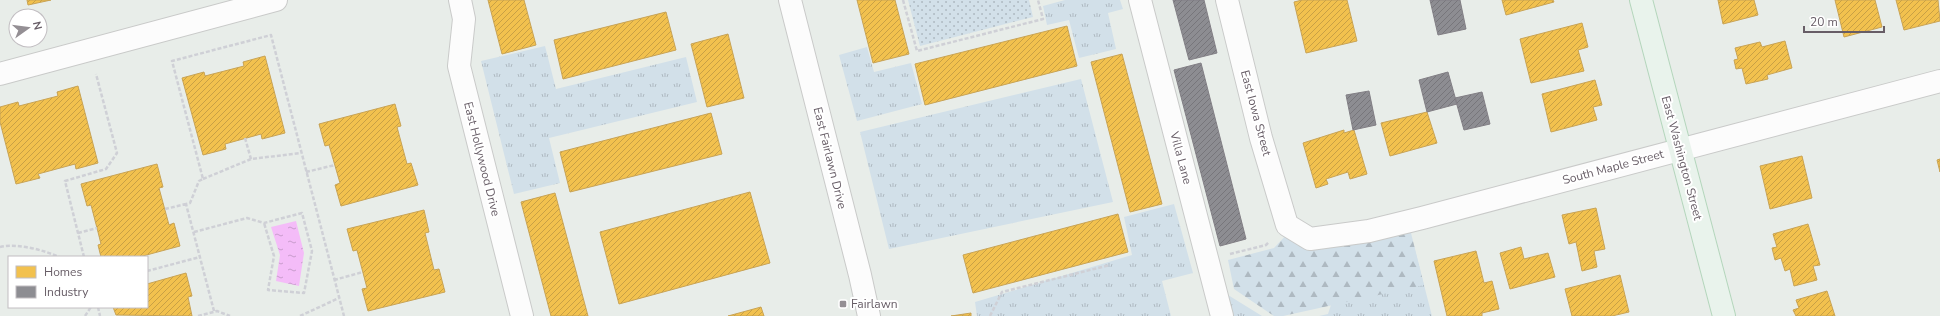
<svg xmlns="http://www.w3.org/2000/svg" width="1940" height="316" font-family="'Nunito Sans',sans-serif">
<defs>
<pattern id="grass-tufts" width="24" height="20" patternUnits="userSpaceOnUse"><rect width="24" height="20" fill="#d2e0e9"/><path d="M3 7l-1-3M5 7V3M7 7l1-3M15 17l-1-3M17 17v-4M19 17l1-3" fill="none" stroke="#aeb9c1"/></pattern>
<pattern id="forest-firs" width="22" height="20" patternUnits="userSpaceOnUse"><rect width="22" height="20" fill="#d2e0e9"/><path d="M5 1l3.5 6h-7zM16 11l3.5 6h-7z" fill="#aeb9c1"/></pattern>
<pattern id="park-dots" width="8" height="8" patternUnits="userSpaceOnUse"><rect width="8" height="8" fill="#d2e0e9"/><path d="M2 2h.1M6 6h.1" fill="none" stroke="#aeb9c1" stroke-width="1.8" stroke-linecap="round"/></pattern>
<pattern id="water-ripples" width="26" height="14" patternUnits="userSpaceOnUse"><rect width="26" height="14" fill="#f4bcf8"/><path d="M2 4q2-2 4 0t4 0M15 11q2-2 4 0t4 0" fill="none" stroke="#c99ccd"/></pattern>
<pattern id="homes-hatch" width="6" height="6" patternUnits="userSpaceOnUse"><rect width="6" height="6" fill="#f2c14e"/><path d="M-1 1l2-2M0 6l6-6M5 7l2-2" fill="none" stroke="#c8a045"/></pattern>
<pattern id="industry-hatch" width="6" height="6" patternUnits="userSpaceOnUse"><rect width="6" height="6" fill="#8d8d92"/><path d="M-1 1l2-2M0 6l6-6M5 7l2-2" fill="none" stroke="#77767b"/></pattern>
</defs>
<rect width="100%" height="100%" fill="#e8ede9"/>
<path fill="url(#grass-tufts)" d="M1065 0H1120L1123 9 1108 13 1116 49 1079 58 1069 20 1047 25 1043 6Z
M545 46 556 89 686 57 697 102 549 138 560 183 514 194 481 61Z
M867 47 874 72 911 63 922 104 857 121 839 55Z
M1081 79 1113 202 889 249 860 132Z
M1174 204 1193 273 1162 281 1171 316H977L975 302 1132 255 1124 217Z
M1414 246 1432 316H1319L1328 314 1344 265Z
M1228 295 1262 316H1233Z"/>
<path fill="url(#forest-firs)" d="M1409 225 1424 285 1283 316H1274L1234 289 1228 260 1274 248 1289 232Z"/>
<path fill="url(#park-dots)" d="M908 0H1029L1033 17 920 46Z"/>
<path fill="url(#water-ripples)" d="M296 221 304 253 299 286 276 281 280 255 271 227Z"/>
<path fill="url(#homes-hatch)" stroke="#c8a355" d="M27 0H51L28 5Z
M488 0H524L536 45 502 54Z
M857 0H895L909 54 873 63Z
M1302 0H1347L1357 41 1306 53 1294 2Z
M1502 0H1553L1554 2 1506 15Z
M1718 0H1754L1758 15 1723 24Z
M1835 0H1875L1882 27 1844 37Z
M1896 0H1938L1940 21 1904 30Z
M666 12 676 50 563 79 554 40Z
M1582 23 1588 47 1578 50 1584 71 1531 83 1520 39Z
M1067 26 1077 66 925 105 915 64Z
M728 34 744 98 707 107 691 44Z
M1785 41 1792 68 1767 75 1768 79 1746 84 1742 68 1736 69 1734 60 1738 59 1735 48 1760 42 1762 47Z
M1122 54 1162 204 1130 212 1091 62Z
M265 56 285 133 262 139 261 134 225 144 226 149 203 155 182 78 204 72 205 76 244 66 243 62Z
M1595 80 1602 105 1593 107 1597 120 1551 132 1542 94Z
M78 86 98 163 76 169 75 164 38 174 40 178 16 184 0 122V107L18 102 19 106 58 96 57 92Z
M395 104 401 126 397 127 407 164 411 163 418 185 341 206 335 185 340 183 329 145 325 146 319 124Z
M1427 112 1437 143 1390 156 1381 123Z
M711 113 722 154 570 192 560 152Z
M1344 130V133L1354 130 1367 174 1350 179 1348 172 1326 179 1328 184 1316 188 1303 143Z
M1802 156 1812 198 1770 209 1760 166Z
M1940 159V172L1937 160Z
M157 164 163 187 159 188 169 225 174 223 180 246 139 257H101L98 245 101 244 97 228 91 205 87 206 81 184Z
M750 192 770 263 619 304 600 232Z
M555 193 588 316H551L521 202Z
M1596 208 1605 249 1594 251 1597 267 1582 271 1576 242 1569 244 1562 215Z
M424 210 429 232 425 233 434 270 439 269 445 292 368 311 362 289 367 288 357 250 353 251 347 229Z
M1118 214 1128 252 973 293 963 255Z
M1808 224 1820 265 1813 266 1817 280 1794 286 1790 269 1785 271 1781 258 1775 260 1772 248 1777 247 1773 234Z
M1521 247 1524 259 1548 253 1555 277 1510 289 1500 253Z
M1476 251 1484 283 1492 281 1499 309 1482 313V316H1447L1434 261Z
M186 273 192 296 188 297 192 316 116 315 113 307H147V284Z
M1620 275 1629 312 1612 316H1572L1565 289Z
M1827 291 1835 316H1796L1793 310 1799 308 1796 300Z
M761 307 764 316H728Z
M971 313V316H951Z"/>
<path fill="url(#industry-hatch)" stroke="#827f85" d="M1173 0H1204L1217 53 1189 60Z
M1430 0H1460L1466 29 1438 35Z
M1201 63 1246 239 1220 246 1174 70Z
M1448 72 1457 104 1427 112 1419 80Z
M1369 91 1376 125 1353 130 1346 95Z
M1482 92 1490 124 1464 130 1455 98Z"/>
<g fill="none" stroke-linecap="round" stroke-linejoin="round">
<defs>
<path id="minor" d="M460 0 464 19 459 66 522 316
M790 0 860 275 869 316
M1140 0 1222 316
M1227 0 1261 138 1287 225 1310 239 1369 231 1422 218 1940 81
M0 74 276 0"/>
<path id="major" d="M1641 0 1724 316"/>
</defs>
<use href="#minor" stroke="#c9cac9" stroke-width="24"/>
<use href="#major" stroke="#b4d6bc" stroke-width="24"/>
<path stroke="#cfd0d6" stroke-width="2.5" stroke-dasharray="4 2" stroke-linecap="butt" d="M903 0 917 51 1043 19 1038 0
M245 138 251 159
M306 172 335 165
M203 179 251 159 301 153
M165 209 186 204
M194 232 247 218 264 223 302 213 312 251 304 293 268 290 274 256 264 223
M78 233 97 228
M0 247C17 243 44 250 59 257
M1230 254 1266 245 1269 242
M84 257 65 181 106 169 117 153 96 74
M147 271 200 257
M334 280 363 272
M98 307 100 316
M214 311 186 204 190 203 199 181 203 179 172 61 271 35 344 316
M85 316 91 307
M198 316 217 311 230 316
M300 316 339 298
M990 316 1002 292 1110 265"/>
<use href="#minor" stroke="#fcfcfc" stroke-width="22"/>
<use href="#major" stroke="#e9f3ec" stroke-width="22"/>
</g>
<rect fill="#948f94" stroke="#fff" stroke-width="1.5" x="839" y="300" width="8" height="8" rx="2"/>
<g text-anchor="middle" stroke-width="4" stroke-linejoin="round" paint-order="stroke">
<g font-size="12" fill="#675d66" stroke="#fff">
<text transform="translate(1256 113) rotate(75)" y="4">East Iowa Street</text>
<text transform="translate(830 158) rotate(76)" y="4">East Fairlawn Drive</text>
<text transform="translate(1181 158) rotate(75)" y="4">Villa Lane</text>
<text transform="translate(1682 158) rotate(75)" y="4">East Washington Street</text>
<text transform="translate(482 159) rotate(76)" y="4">East Hollywood Drive</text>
<text transform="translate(1613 167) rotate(-15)" y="4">South Maple Street</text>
</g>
<g font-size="12" fill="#675d66" stroke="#fff" text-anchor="start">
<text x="851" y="308">Fairlawn</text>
</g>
</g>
<rect x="8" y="256" width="140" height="52" fill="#ffffff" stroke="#c2bec2"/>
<rect x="16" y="266" width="20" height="12" fill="#f2c14e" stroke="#c2bec2"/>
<text x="44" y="276" font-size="12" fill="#675d66">Homes</text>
<rect x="16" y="286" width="20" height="12" fill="#8d8d92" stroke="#c2bec2"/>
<text x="44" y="296" font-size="12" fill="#675d66">Industry</text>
<g transform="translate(28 28) rotate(76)"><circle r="19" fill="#ffffff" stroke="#c2bec2"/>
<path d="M0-3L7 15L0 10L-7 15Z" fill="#948f94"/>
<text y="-6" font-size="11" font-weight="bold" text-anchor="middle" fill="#675d66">N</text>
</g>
<path d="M1804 26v6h80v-6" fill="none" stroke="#675d66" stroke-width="2"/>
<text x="1810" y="26" font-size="12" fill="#675d66" stroke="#ffffff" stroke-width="3" paint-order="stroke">20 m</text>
</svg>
